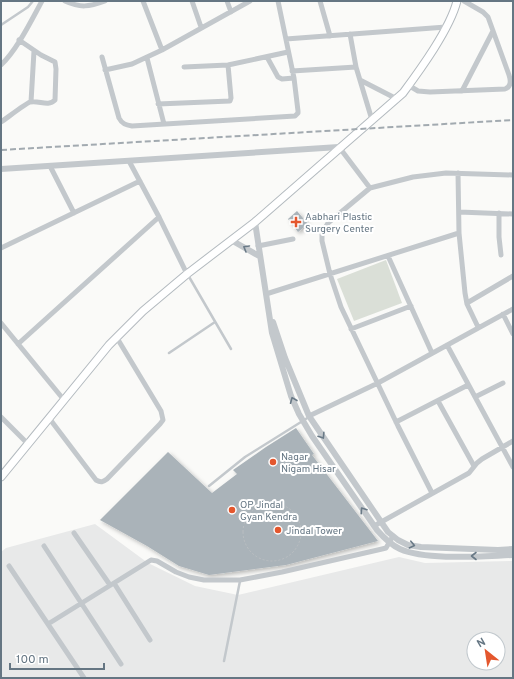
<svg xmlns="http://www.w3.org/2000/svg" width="514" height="679" font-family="Overpass,sans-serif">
<defs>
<filter id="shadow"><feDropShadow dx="2" dy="2" stdDeviation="2" flood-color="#0004"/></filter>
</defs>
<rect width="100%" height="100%" fill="#fafaf8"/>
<path fill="#e8e9e9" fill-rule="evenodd" d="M95 524 148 563 195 586 238 595 399 557 425 563 513 561V678H1V552L6 548ZM474 639H498V663H474Z"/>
<path fill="#dadfd7" d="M386 260 402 303 354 321 337 279Z"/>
<path fill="#aab3b9" filter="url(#shadow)" d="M297 211 308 224 298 232 288 219Z
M296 428 314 454 312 455 378 541 286 565 209 575 179 566 147 546 100 520 168 452 212 493 237 474 233 470 266 447Z"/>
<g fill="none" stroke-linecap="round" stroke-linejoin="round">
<defs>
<path id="secondary" d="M1 477 109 345 143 311 187 274 255 222 403 93C420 70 450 29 457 1"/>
</defs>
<use href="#secondary" stroke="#b3babf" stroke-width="9"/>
<path stroke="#bbbfc2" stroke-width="1" stroke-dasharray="2 2" stroke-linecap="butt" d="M243 532a29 29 0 1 1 58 0a29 29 0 1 1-58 0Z"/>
<path stroke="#c3c8cc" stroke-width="2.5" d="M1 25 28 7 33 1
M188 275 231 349
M169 353 215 322
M209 486 245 457 309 417
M224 661 240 581"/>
<path stroke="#c3c8cc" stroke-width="5" d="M65 1C80 8 89 7 105 1
M143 1 162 50
M192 1 201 27
M227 1 231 12
M320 1 330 36
M350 34 356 67 372 120
M286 39 446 27
M102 57 119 118C122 124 126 125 132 126L295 116 298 113V111L294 78 278 1
M267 57 278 77 282 79 294 78
M147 58 164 124
M1 65C17 50 31 21 42 1
M184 67 228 65 288 52
M105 70 132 64 162 50 250 1
M292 71 356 67
M360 80 397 99
M408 85 418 91 430 92 505 89C511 87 511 81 509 75L488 17 483 12 464 1
M462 91 493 31
M31 102 34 51
M158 104 230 101 231 98 228 65
M1 122C7 118 25 104 30 102 39 100 48 107 55 100L56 69 55 62 41 55 19 40
M339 147 370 188
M129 161 159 217 187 274
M50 166 74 213
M458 173 459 233 465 293 467 304 478 327
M459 212 513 214
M499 213V237L501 255
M258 246 293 239
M1 248 140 181
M388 256 432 353
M266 294 459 233
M467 303 513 276
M503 314 513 334
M1 323 64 400
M351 329 411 306
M18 344 159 217
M447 345 513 467
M475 397 503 383
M438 401 474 466
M309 416 378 383 513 309
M1 417 28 444
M49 418 96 480C101 483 103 482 107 479L160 424 163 420 161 411 117 338
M396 422 468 385
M432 493 398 426 341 307 330 274 322 241V233L328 223 370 188 413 177 446 173 513 175
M374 526 469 473 477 463 482 459 513 441
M74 533 110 585
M44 546 121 664
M9 566 84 678
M114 583 150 640
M48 624 151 560 157 561 176 572 189 577 204 580H240L282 572 382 549 386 548 393 536"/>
<path stroke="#c3c8cc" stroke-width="6" d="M1 169 339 147
M255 222 272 333 291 396 299 414 312 436 377 530C384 538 391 545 400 549 427 561 483 556 513 555
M231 240 259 256
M273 322 285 358 309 416 388 532 398 540 408 545 421 547 498 550 513 549"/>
<use href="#secondary" stroke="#fff" stroke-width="7"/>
<path stroke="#a2aab0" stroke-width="2" stroke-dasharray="6 3" stroke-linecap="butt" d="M1 150 513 120"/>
</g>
<defs><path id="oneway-chevron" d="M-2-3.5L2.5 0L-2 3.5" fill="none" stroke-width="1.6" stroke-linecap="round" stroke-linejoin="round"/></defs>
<g stroke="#6a7a87">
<use href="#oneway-chevron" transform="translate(246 248) rotate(-150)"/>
<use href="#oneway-chevron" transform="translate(293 400) rotate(-112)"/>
<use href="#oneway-chevron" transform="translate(322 436) rotate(57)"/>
<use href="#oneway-chevron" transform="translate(363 510) rotate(-124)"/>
<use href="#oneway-chevron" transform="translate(412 545) rotate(13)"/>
<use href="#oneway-chevron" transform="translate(474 556) rotate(-180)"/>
</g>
<g fill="#e4572e" stroke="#fff" stroke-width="1.5">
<path d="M294 216h4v4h4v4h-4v4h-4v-4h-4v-4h4z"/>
<circle cx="273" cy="462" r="4"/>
<circle cx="232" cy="510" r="4"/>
<circle cx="278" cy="530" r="4"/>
</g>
<g text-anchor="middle" stroke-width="4" stroke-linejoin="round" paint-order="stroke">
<g font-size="10" fill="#657683" stroke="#fff" text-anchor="start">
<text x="305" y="220">Aabhari Plastic<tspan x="305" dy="12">Surgery Center</tspan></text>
<text x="281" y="460">Nagar<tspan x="281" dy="12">Nigam Hisar</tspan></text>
<text x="240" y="508">OP Jindal<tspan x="240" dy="12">Gyan Kendra</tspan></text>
<text x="286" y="534">Jindal Tower</text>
</g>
</g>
<rect width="514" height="679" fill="none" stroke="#657683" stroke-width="4"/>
<g transform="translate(486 651) rotate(330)"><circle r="19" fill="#ffffff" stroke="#c1c8cd"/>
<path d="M0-3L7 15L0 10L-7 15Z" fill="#e4572e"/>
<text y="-6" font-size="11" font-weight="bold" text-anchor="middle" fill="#657683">N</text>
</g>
<path d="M10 663v6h94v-6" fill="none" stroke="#657683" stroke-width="2"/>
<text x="16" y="663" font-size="12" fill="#657683" stroke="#ffffff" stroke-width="3" paint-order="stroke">100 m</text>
</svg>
